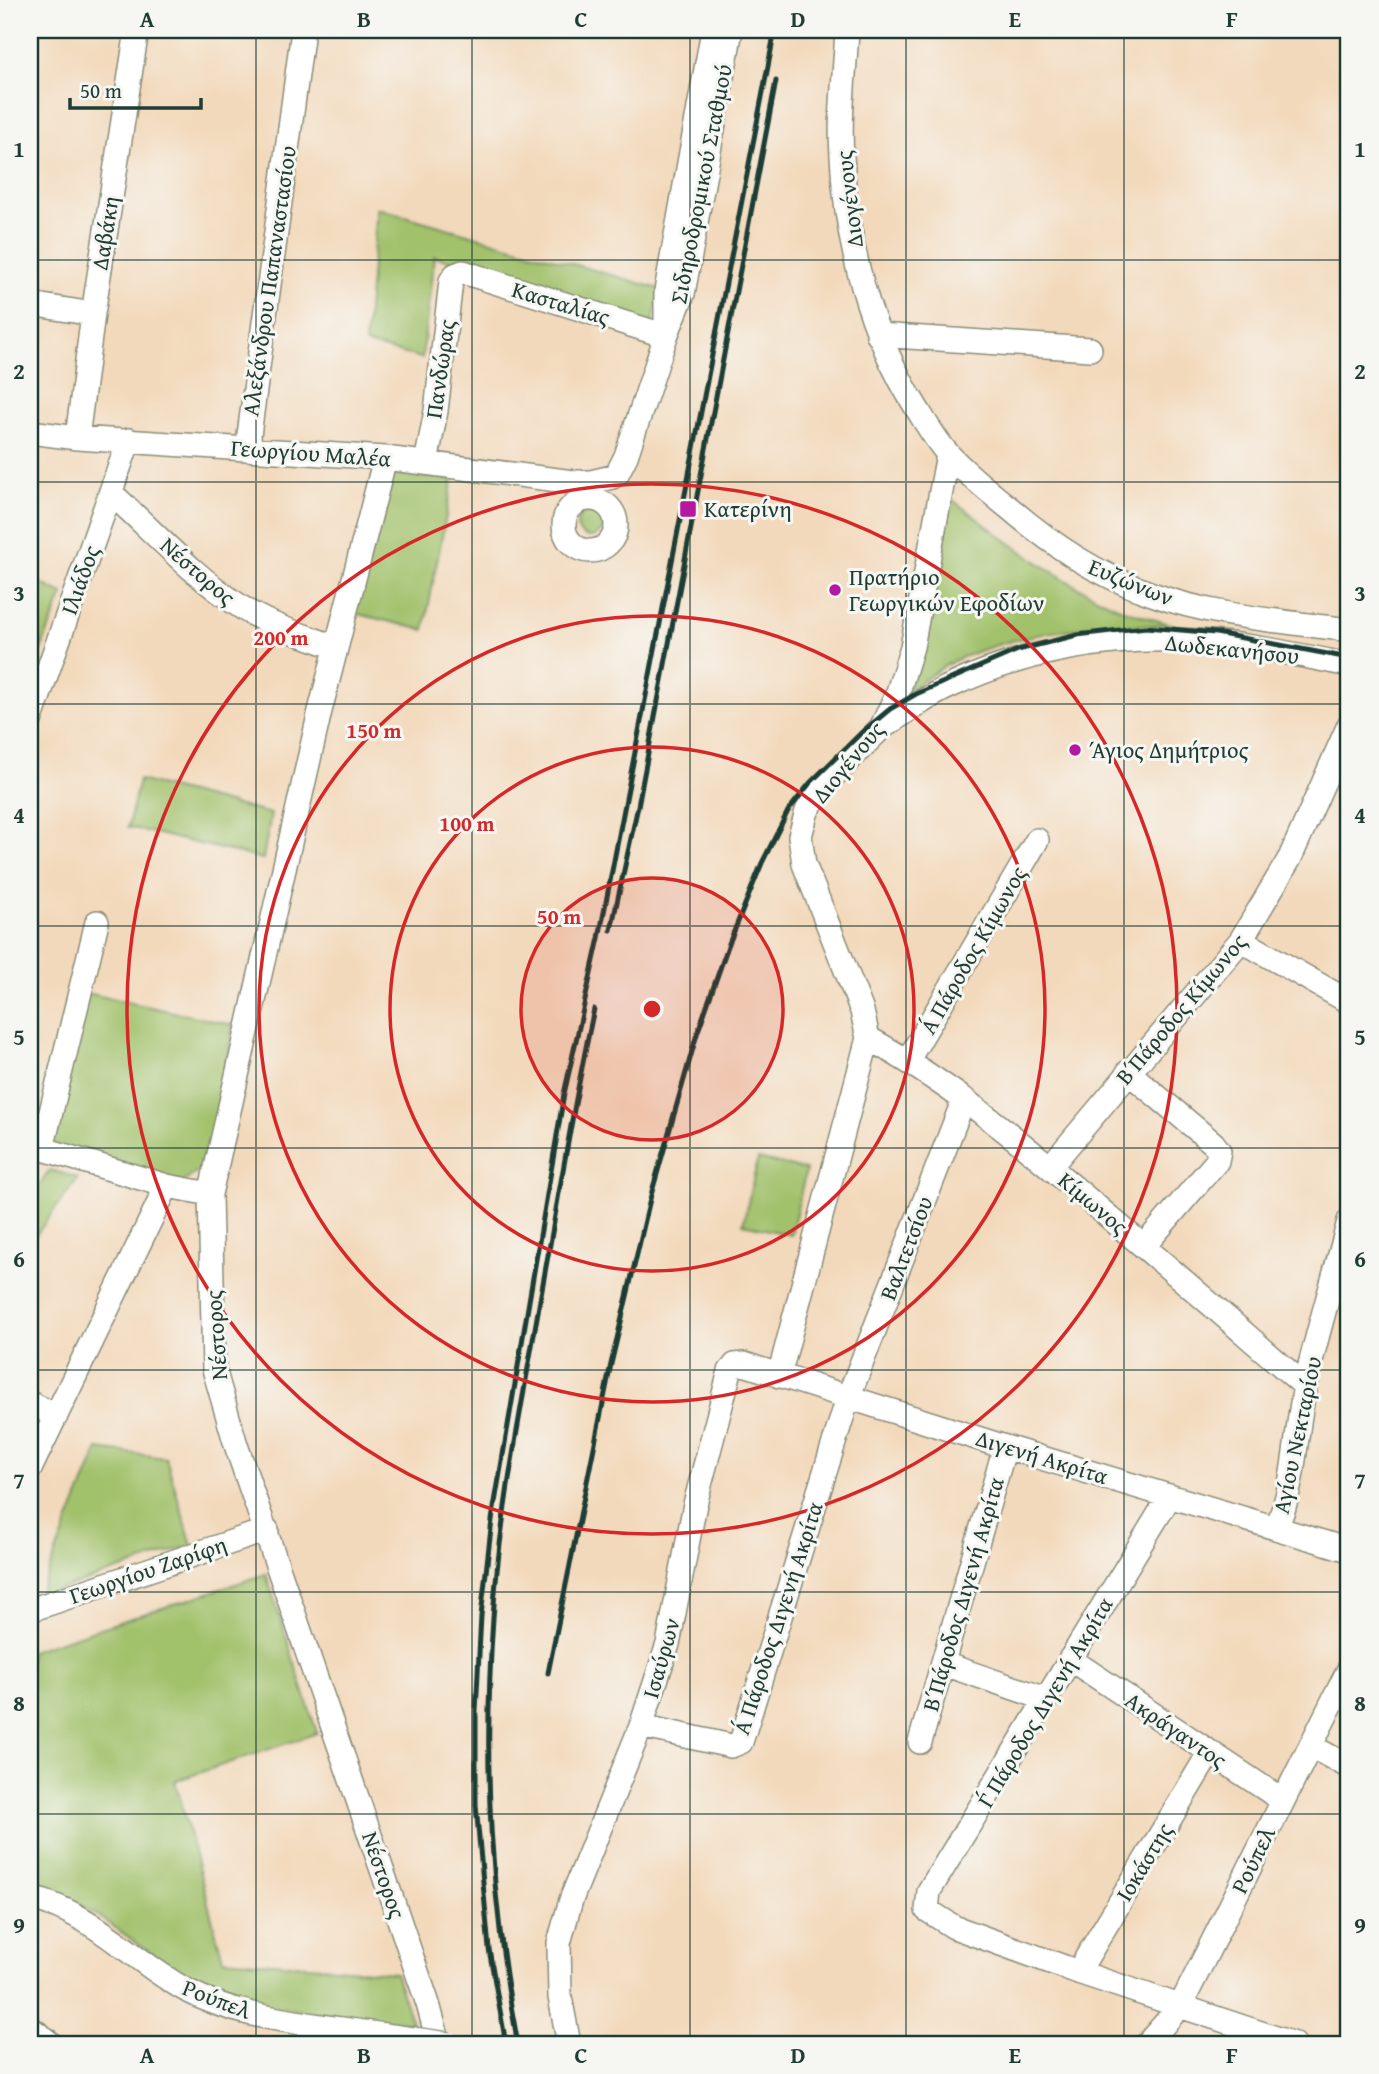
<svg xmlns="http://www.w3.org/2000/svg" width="1379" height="2074" font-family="'Gentium Book Plus',serif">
<rect width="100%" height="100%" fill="#f6f6f2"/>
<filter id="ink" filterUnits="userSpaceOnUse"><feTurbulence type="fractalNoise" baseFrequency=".0143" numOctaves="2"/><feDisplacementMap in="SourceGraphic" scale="14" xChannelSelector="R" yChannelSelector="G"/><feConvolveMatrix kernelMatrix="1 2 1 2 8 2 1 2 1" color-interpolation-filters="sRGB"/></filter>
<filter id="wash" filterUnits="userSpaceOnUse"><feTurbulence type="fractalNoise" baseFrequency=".00686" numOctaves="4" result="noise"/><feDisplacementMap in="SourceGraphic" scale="28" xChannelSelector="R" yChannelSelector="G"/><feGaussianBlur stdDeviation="1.57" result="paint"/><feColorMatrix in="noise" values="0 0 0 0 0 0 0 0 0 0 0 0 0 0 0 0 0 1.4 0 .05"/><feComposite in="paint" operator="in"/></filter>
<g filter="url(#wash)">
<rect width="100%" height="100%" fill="#f3d9bb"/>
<path fill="#a1c16a" stroke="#607f4f" stroke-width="2" d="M377 208 660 289 652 325 434 256 422 358 365 344Z
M389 473 453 479 424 630 350 612Z
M950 498C1002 537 1053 578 1113 605 1134 615 1158 620 1180 627 1106 621 1027 630 958 659 939 667 921 683 904 694L920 662 946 527Z
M577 524a13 13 0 1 1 26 0a13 13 0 1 1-26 0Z
M30 578 63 594 30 677Z
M139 780 271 814 263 859 128 827Z
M86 993 233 1025 207 1165 182 1183 46 1146Z
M758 1159 806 1170 791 1235 743 1224Z
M50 1170 78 1178 30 1243V1198Z
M98 1449 166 1458 192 1545 38 1597Z
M266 1574 317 1733 175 1781 223 1959 395 1973 412 2023C336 2015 256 2013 187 1976 133 1948 92 1897 30 1888V1651Z"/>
</g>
<g filter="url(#ink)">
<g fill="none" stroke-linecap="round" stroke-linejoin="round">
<defs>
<path id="minor" d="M847 30C845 72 839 115 842 156 846 244 869 332 916 407 926 423 936 441 949 455 967 474 988 491 1008 507 1054 546 1095 574 1152 594 1214 617 1284 621 1349 630
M30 304 93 314
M666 326V291L713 30
M878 335 1090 349
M30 432 77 438 385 458 573 482H591L612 477 617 474 626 456 666 336 683 294 731 30
M77 438 93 314 137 30
M250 449 249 435 303 30
M385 458 320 711 210 1194 214 1369 236 1445 428 2004 439 2044
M426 463 436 411 451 281 455 275 463 272 666 336
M111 493C153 531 193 576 241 607 269 626 304 635 335 647
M564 525a26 26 0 1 1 52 0a26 26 0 1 1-52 0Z
M30 721 129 440
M881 728C902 715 922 700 944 689 1022 651 1111 635 1197 641 1248 644 1299 655 1349 665
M1241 940 1349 1002
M868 1038C946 1081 1015 1137 1083 1195 1158 1258 1231 1322 1305 1386
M908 1060 1037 840
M1128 1072 1213 1143 1219 1151 1217 1161 1144 1246
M30 1145 167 1186 210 1194
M42 1149 97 922
M1050 1167 1241 940 1290 858 1349 725
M779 1376 868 1038 862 1011 804 864 800 836 807 811 821 788 881 728 898 692 912 647 948 454
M30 1403 56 1416
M30 1469 167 1186
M1170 1496 929 1891 927 1910 954 1927 1078 1972 1294 2044
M1276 1528C1296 1485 1295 1432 1305 1387 1317 1331 1335 1276 1349 1221
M30 1610 267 1530
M1070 1659 1282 1800
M944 1664 1046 1699
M641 1726 731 1746 741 1742 848 1398 964 1099
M920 1742 1005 1447
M1311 1746 1349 1767
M30 1898C93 1912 131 1960 186 1990 235 2016 289 2021 342 2029
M1078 1972 1210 1752
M569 2044 560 1997 559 1943 571 1900 641 1726 668 1644 695 1504 730 1371 735 1365 744 1364 1005 1447 1349 1550
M1147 2044 1181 2005 1349 1669"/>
<path id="major" d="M30 2031 47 2044"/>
</defs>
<use href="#minor" stroke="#898b78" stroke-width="26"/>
<use href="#major" stroke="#898b78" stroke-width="32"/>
<use href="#minor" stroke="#fff" stroke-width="23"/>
<use href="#major" stroke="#fff" stroke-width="28"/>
<path stroke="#1f3d34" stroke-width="5" d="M611 930 638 806 776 81
M548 1673 611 1364 651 1195 697 1034 728 946 762 863 788 811 810 783 861 733 890 709 916 694 1018 650 1077 635 1146 627 1216 633 1349 658
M506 2044 489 1949 476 1805V1711L481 1616 492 1520 564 1094 599 938 775 30
M518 2044C490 1901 483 1764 493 1618 500 1511 522 1405 540 1300 558 1202 573 1105 594 1009"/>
<defs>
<path id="minor-bridge" d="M342 2029 449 2044"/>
</defs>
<use href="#minor-bridge" stroke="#898b78" stroke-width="26" stroke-linecap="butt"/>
<use href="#minor-bridge" stroke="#fff" stroke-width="23"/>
</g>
</g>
<path fill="none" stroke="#1f3d34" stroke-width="2" stroke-opacity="0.55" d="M256 30V2044M472 30V2044M690 30V2044M906 30V2044M1124 30V2044M30 260H1349M30 482H1349M30 704H1349M30 926H1349M30 1148H1349M30 1370H1349M30 1592H1349M30 1814H1349"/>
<circle cx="652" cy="1009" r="131" fill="#d62828" fill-opacity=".12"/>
<g fill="none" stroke="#d62828" stroke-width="3.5">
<circle cx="652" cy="1009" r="131"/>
<circle cx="652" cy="1009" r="262"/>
<circle cx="652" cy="1009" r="393"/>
<circle cx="652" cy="1009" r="525"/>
</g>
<g fill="#b5179e" stroke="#f6f6f2" stroke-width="2.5">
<rect x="679" y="500" width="18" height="18" rx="3.5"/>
<circle cx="835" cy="590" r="7"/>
<circle cx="1075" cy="750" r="7"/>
</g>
<g text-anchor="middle" stroke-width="6" stroke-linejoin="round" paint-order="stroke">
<g font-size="23" fill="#1f3d34" stroke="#f6f6f2">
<text transform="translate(701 184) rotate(-79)" y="8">Σιδηροδρομικού Σταθμού</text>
<text transform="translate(849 199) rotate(-97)" y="8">Διογένους</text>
<text transform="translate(105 233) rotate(-81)" y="8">Δαβάκη</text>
<text transform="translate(269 281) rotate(-82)" y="8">Αλεξάνδρου Παπαναστασίου</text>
<text transform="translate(561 303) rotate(17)" y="8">Κασταλίας</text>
<text transform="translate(440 369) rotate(-82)" y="8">Πανδώρας</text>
<text transform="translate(311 453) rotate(4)" y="8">Γεωργίου Μαλέα</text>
<text transform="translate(198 571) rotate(41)" y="8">Νέστορος</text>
<text transform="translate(80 580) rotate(-70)" y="8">Ιλιάδος</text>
<text transform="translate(1131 582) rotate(22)" y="8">Ευζώνων</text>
<text transform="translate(1232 649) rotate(6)" y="8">Δωδεκανήσου</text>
<text transform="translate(848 762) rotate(-50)" y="8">Διογένους</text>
<text transform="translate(973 950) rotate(-60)" y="8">Α΄ Πάροδος Κίμωνος</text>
<text transform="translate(1181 1009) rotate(-50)" y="8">Β΄ Πάροδος Κίμωνος</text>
<text transform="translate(1093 1203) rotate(40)" y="8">Κίμωνος</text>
<text transform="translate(906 1248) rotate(-69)" y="8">Βαλτετσίου</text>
<text transform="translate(216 1335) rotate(-94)" y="8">Νέστορος</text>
<text transform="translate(1297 1435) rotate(-78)" y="8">Αγίου Νεκταρίου</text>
<text transform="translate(1042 1457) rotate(17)" y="8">Διγενή Ακρίτα</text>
<text transform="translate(148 1570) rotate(-19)" y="8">Γεωργίου Ζαρίφη</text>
<text transform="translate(963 1594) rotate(-74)" y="8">Β΄ Πάροδος Διγενή Ακρίτα</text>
<text transform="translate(778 1618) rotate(-72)" y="8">Α΄ Πάροδος Διγενή Ακρίτα</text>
<text transform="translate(661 1658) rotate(-74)" y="8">Ισαύρων</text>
<text transform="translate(1045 1702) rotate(-59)" y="8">Γ΄ Πάροδος Διγενή Ακρίτα</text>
<text transform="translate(1176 1730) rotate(34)" y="8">Ακράγαντος</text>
<text transform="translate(1253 1860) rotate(-64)" y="8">Ρούπελ</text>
<text transform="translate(1144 1862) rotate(-59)" y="8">Ιοκάστης</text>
<text transform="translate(384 1875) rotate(71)" y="8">Νέστορος</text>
<text transform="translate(217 1999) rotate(21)" y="8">Ρούπελ</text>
</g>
<g font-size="23" fill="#1f3d34" stroke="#f6f6f2" text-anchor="start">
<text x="704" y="517">Κατερίνη</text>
<text x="849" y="585">Πρατήριο<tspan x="849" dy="26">Γεωργικών Εφοδίων</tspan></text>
<text x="1089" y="758">Άγιος Δημήτριος</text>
</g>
</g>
<circle cx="652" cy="1009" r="10" fill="#d62828" stroke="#f6f6f2" stroke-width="3.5"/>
<g font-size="21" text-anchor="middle" font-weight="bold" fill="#d62828" stroke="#f6f6f2" stroke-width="6" stroke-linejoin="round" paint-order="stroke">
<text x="281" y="645">200 m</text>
<text x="374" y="738">150 m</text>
<text x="467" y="831">100 m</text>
<text x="559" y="924">50 m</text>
</g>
<rect width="1379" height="2074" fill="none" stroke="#f6f6f2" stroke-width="77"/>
<path d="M70 98v10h131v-10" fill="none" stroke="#1f3d34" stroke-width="3.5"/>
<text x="80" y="98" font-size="21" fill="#1f3d34" stroke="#f6f6f2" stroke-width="5" paint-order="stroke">50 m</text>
<rect x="38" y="38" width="1302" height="1998" fill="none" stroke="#1f3d34" stroke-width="2.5"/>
<g font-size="23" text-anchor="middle" font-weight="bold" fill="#1f3d34">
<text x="147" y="27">A</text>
<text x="364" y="27">B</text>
<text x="581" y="27">C</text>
<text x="798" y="27">D</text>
<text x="1015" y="27">E</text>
<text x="1232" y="27">F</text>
<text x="19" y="157">1</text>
<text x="1360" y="157">1</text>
<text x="19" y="379">2</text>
<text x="1360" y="379">2</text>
<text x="19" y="601">3</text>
<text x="1360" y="601">3</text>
<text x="19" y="823">4</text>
<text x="1360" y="823">4</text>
<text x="19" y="1045">5</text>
<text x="1360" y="1045">5</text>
<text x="19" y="1267">6</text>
<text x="1360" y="1267">6</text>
<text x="19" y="1489">7</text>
<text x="1360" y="1489">7</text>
<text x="19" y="1711">8</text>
<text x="1360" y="1711">8</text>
<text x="19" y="1933">9</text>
<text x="1360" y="1933">9</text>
<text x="147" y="2063">A</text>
<text x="364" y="2063">B</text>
<text x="581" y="2063">C</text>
<text x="798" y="2063">D</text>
<text x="1015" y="2063">E</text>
<text x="1232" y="2063">F</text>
</g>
</svg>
